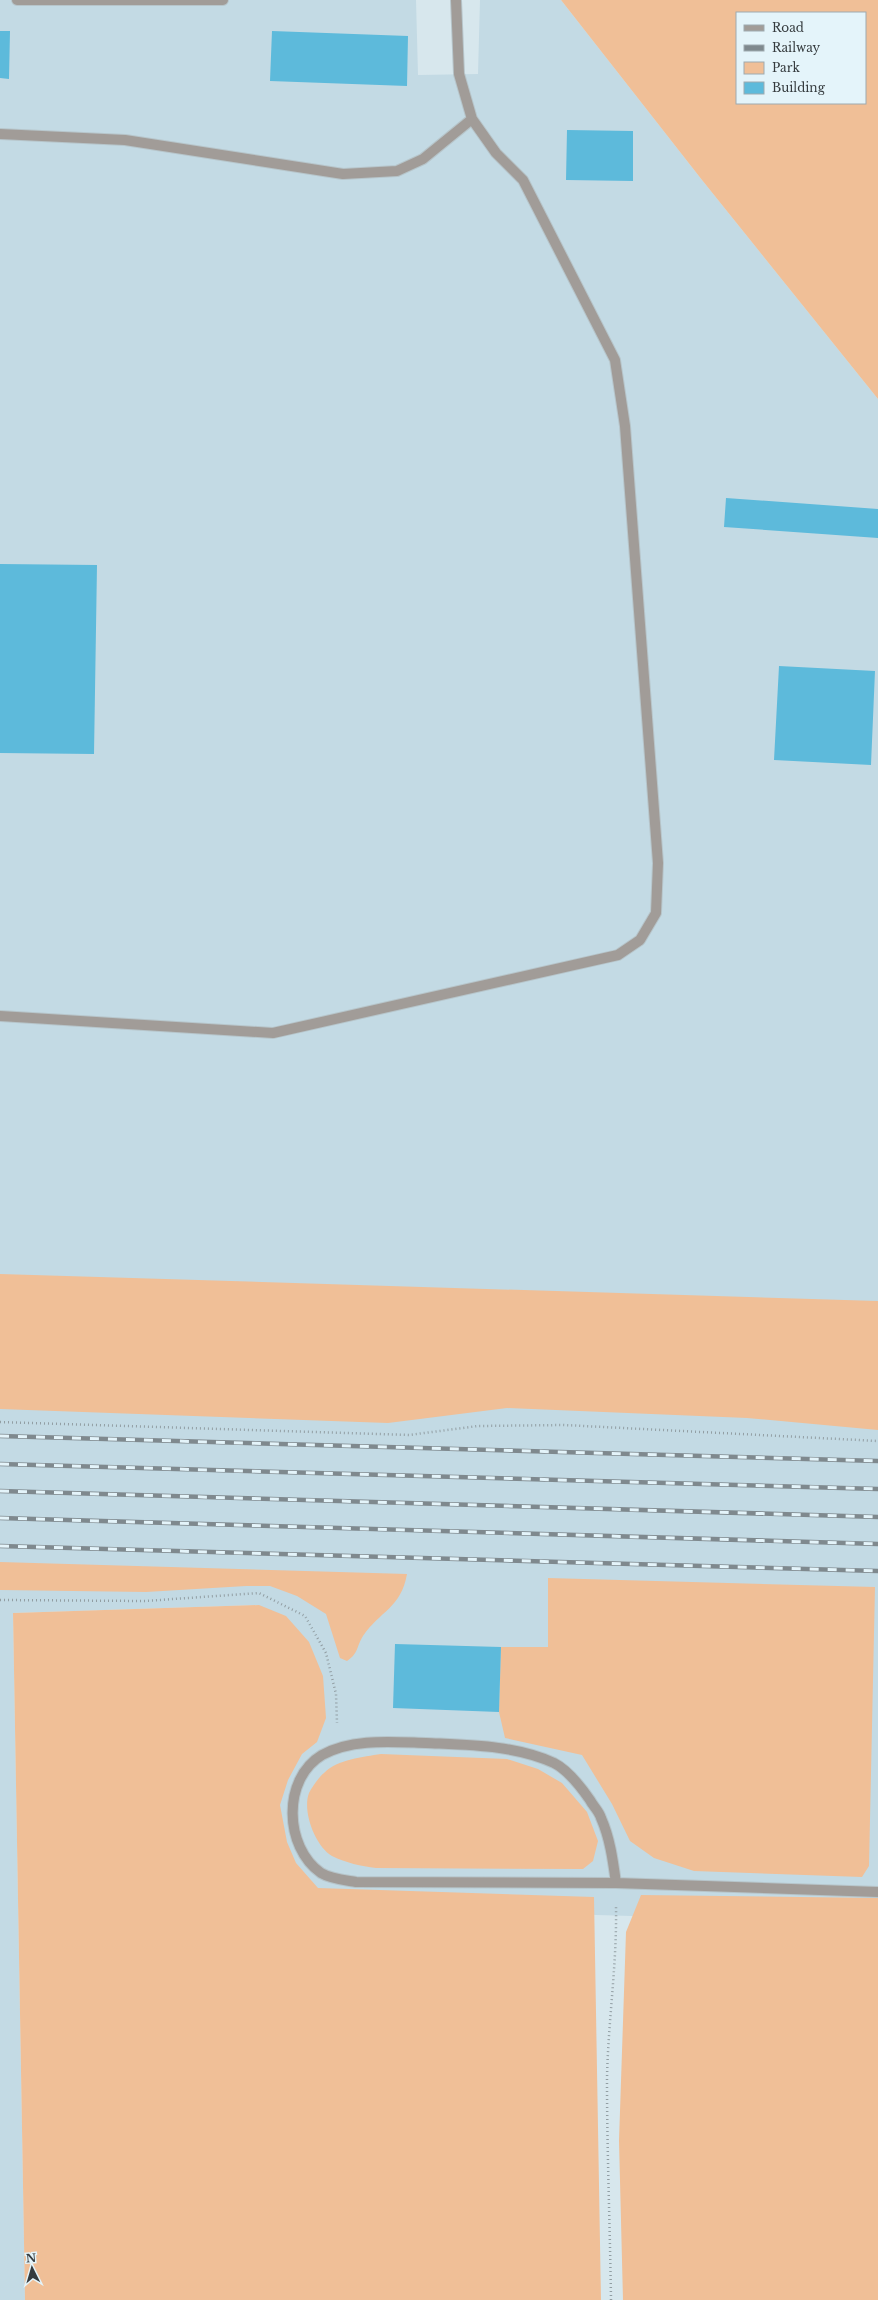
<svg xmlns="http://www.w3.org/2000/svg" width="878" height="2300" font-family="'Libre Baskerville',serif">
<rect width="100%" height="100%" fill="#d7e7ed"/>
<path fill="#c3dae4" d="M0 0H416L418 75 478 74 480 0H561L702 180 878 399V1949L681 1937 632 1916 265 1906 259 1605 13 1613 25 2300H0Z"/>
<path fill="#f0bf97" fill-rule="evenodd" d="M561 0H878V399L702 180ZM737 13H865V103H737Z
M0 1274 878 1301V1430L747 1418 507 1408 388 1423 0 1409Z
M0 1562 407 1574C401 1608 380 1611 363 1636 356 1647 359 1653 347 1661L340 1658 326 1614 297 1596 270 1586H246L146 1592 0 1590Z
M548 1578 875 1587 869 1866 862 1877 694 1871 654 1858 630 1841 612 1804 582 1755 505 1738 499 1712 501 1647H548Z
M259 1605 286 1616 309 1642 323 1676 326 1718 317 1742 302 1754 288 1780 280 1805 287 1842 296 1863 318 1888 594 1897 601 2300H25L13 1613Z
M381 1754 507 1759 538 1769 562 1783 587 1812 598 1841 593 1861 583 1869 376 1868C361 1866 346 1863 332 1856 315 1846 302 1811 309 1793 312 1787 319 1777 324 1773 338 1759 363 1757 381 1754Z
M641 1895 878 1898V2300H623L619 2141 626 1932Z"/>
<path fill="#5dbadb" d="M0 31H10L9 79 0 78Z
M272 31 408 36 407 86 270 81Z
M567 130 633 131V181L566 180Z
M726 498 878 509V538L724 527Z
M0 564 97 565 94 754 0 753Z
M779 666 875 671 871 765 774 760Z
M395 1644 501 1647 499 1712 393 1708Z"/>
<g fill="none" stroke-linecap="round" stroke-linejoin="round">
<defs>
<path id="minor" d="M17 0H223
M0 134 125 140 343 174 397 171 423 159 472 119
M0 1016 273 1033 618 955 640 940 656 913 658 863 625 426 615 360 523 180 496 153 472 119 459 74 456 0
M616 1883C613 1861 610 1838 601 1818 599 1811 593 1806 590 1800 581 1787 568 1770 554 1763 515 1745 468 1745 426 1743 393 1742 352 1738 322 1755 282 1779 284 1847 321 1873 331 1879 344 1880 356 1882L616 1883 878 1892"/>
</defs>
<use href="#minor" stroke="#b7c5ca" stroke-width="12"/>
<path stroke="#929ea3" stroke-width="2.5" stroke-dasharray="1 3" stroke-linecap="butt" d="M0 1422 409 1435 478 1426 564 1425 878 1441
M0 1600 145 1601 259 1593 305 1616 326 1653 336 1694 337 1723
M611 2300C610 2226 607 2153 607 2079 608 2022 617 1965 616 1907"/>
<use href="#minor" stroke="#a19c98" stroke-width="10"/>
<defs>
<path id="rail" d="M0 1436 878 1461
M0 1464 878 1489
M0 1491 878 1517
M0 1518 878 1544
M0 1546 878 1571"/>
</defs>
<use href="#rail" stroke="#7f898e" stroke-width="4.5"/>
<use href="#rail" stroke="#e4f4fa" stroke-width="3" stroke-dasharray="9" stroke-linecap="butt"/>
</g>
<rect x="736" y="12" width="130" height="92" fill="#e4f4fa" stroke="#9eaaaf"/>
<rect x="744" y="25" width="20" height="6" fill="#a19c98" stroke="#9eaaaf"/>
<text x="772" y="32" font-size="12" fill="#353b3e">Road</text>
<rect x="744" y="45" width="20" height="6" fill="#7f898e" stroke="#9eaaaf"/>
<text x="772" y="52" font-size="12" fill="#353b3e">Railway</text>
<rect x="744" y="62" width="20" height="12" fill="#f0bf97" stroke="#9eaaaf"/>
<text x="772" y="72" font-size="12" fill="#353b3e">Park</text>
<rect x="744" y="82" width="20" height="12" fill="#5dbadb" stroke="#9eaaaf"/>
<text x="772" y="92" font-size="12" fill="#353b3e">Building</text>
<g transform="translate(32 2268) rotate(355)" stroke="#e4f4fa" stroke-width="3" paint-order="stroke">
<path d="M0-3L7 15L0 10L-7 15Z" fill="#353b3e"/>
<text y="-6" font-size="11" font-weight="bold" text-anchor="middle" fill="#353b3e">N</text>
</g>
</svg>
